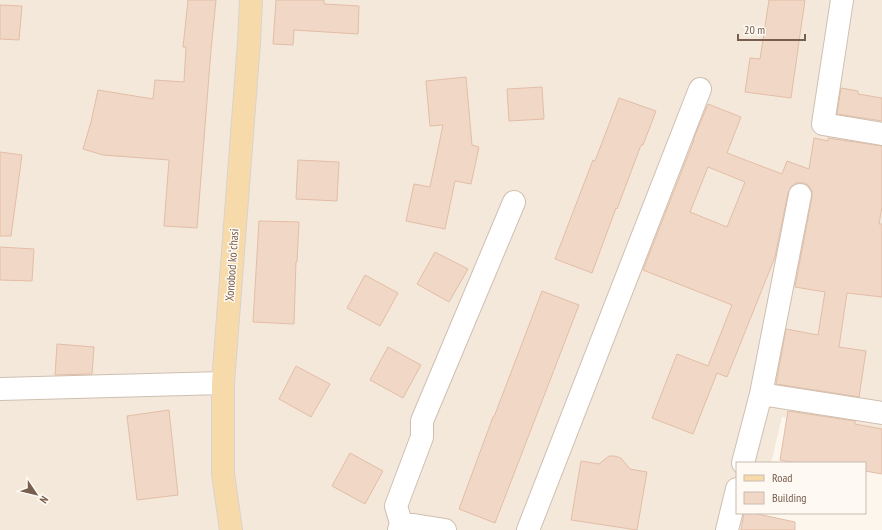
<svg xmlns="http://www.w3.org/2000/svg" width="882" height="530" font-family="'PT Sans Narrow',sans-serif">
<rect width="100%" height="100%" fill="#fcf6ed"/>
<path fill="#f4e8db" d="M0 0H882V433L782 417 771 463H737V513H760L756 530H0Z"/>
<path fill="#f1d7c5" stroke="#e3bda6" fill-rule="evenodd" d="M188 0H216L211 50 197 228 164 226 169 160 103 155 83 149 91 122 98 90 153 99 155 80 184 82 186 47H183Z
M276 0H324V4L359 6 358 34 294 30 293 45 273 44Z
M769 0H805L791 98 745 92 750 58 760 59Z
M0 5 22 6 19 40 0 39Z
M466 77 472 145 479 147 471 184 455 181 445 229 406 221 414 184 430 187 443 125 430 126 426 81Z
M542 87 544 119 509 121 507 89Z
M841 88 858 91V94L882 98V121L837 114Z
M619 98 656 111 643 145H641L617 209 616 208 592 273 555 259 593 160 595 161Z
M708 104 741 117 727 153 782 174 787 161 809 169 814 138 828 141V138L882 146V207L879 224H882V297L847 293 839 347 866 351 859 397 776 384 786 329 818 335 825 292 795 287 812 197V191L808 185 803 183H796L791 187 788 193 775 257 727 377 717 373 693 434 652 418 677 354 708 366 732 305 643 270 694 140H693ZM708 167 745 182 727 227 690 212Z
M0 152 22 155 11 236H0Z
M298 160 339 162 337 201 296 199Z
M259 221 299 222 297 262H296L294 324 253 322Z
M0 247 34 249 32 281 0 280Z
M435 252 468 269 449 302 417 284Z
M365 275 398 293 380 326 347 308Z
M542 291 579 305 495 523 459 509 493 417H494Z
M57 344 94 347 92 374 55 375Z
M388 347 421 365 403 398 370 380Z
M296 366 330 384 311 417 279 399Z
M169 410 178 495 137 500 127 416Z
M788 411 855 421V424L882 429V474L865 471V463H797L780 460Z
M350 453 383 471 365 504 332 486Z
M609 456H615L621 458 630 469 647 472 637 530 571 520 581 461 599 464Z
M744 513H753L795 522V530H741Z"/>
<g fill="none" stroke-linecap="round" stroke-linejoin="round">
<defs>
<path id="minor" d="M842 0 823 124 882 134
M0 389 223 383
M761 394 882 413
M743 463 761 394 800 195
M401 523 445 530
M399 530 401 523 396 506 422 437V421L514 202
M528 530 700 89
M727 530 737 489"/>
<path id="major" d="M231 530 223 474V383L249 42 251 0"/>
</defs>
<use href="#minor" stroke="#cfbfb1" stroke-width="24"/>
<use href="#major" stroke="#d9d2ce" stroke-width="24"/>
<use href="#minor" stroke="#fff" stroke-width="22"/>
<use href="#major" stroke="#f7daa9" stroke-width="22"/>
</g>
<g text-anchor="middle" stroke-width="3" stroke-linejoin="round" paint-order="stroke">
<g font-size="12" fill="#785e4f" stroke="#fefaf3">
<text transform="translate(232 265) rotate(-86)" y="4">Xonobod koʻchasi</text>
</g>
</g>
<rect x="736" y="462" width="130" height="52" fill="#fefaf3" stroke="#c8bcb1"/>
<rect x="744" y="475" width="20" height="6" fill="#f7daa9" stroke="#c8bcb1"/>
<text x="772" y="482" font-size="12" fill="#785e4f">Road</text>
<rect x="744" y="492" width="20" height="12" fill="#f1d7c5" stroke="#c8bcb1"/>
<text x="772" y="502" font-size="12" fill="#785e4f">Building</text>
<g transform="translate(36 494) rotate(125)" stroke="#fefaf3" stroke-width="3" paint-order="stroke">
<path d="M0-3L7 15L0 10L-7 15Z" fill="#785e4f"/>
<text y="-6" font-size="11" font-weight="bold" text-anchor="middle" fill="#785e4f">N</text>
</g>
<path d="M738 34v6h67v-6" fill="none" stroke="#785e4f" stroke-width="2"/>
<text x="744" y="34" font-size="12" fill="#785e4f" stroke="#fefaf3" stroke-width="3" paint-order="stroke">20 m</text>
</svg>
